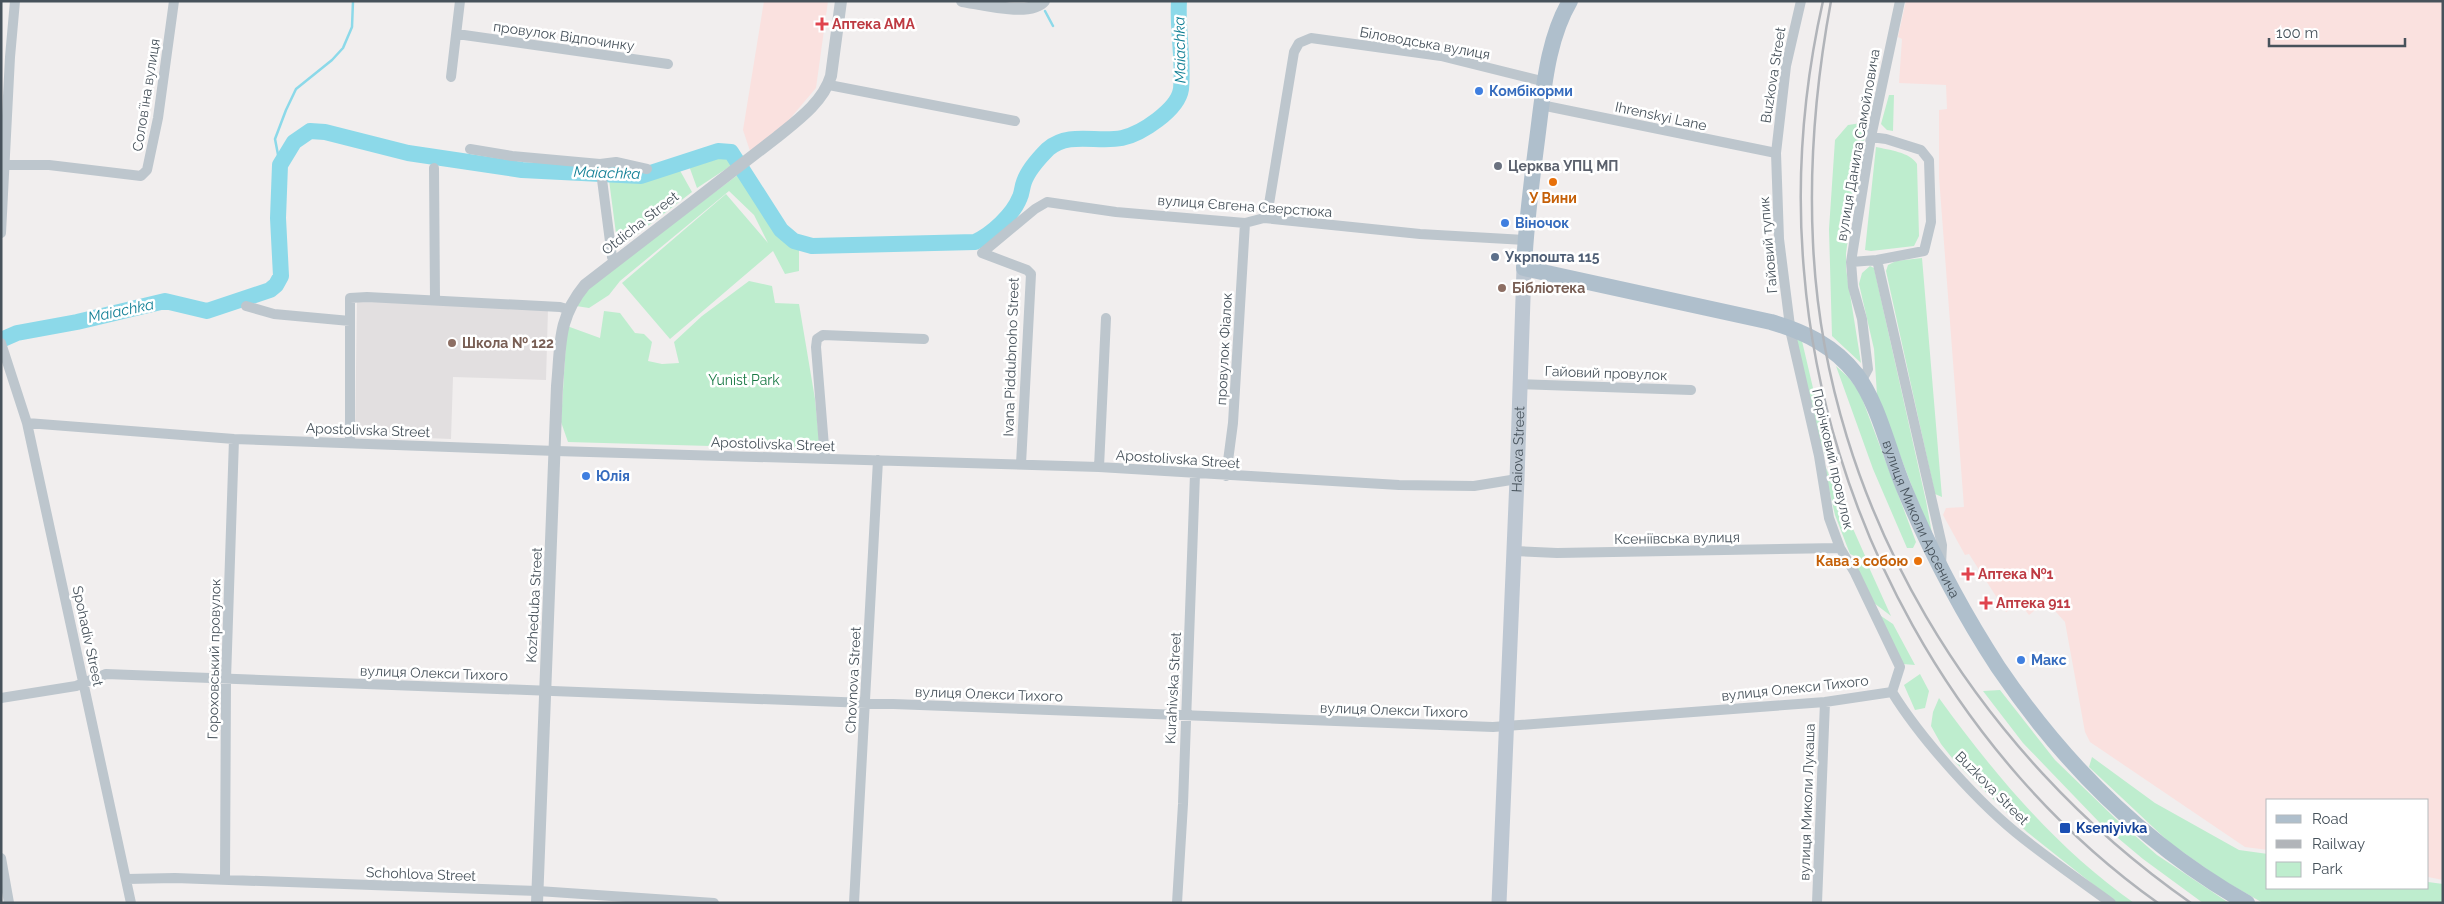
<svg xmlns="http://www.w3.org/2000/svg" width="2444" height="904" font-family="Raleway,sans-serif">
<rect width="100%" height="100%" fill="#f1eeee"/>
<path fill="#e2dfe0" d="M357 301 548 309 546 380 453 377 451 439 355 435Z"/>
<path fill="#fae1df" d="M764 1H828L816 88 782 128 750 151 743 130Z
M1906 1H2443V880L2428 877V800H2268V850L2245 847 2090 742 2085 732 2065 622 2046 601 2029 615 2020 603 2006 612 1969 554 1965 555 1943 515 1946 508 1964 507 1939 177V110L1947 109 1946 85 1899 83 1902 39 1898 37Z"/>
<path fill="#beedce" d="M1889 95H1894L1893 131 1887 130 1881 124Z
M1868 122 1857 174 1846 253V269L1861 363 1832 336 1829 229 1835 140 1848 125Z
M1876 147C1889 150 1910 152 1917 164L1919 236 1914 246 1871 251 1865 250Z
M727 157 732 165 697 188 688 163Z
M678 167 692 192 618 249 609 180 639 181Z
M739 174 790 244 799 250V271L785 274 773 251 670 339 622 283 726 194 768 243 754 215 729 191 620 281 609 295 589 308 576 306 588 287Z
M1922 258 1942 497 1935 494 1886 271 1888 265 1896 261Z
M1870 266 1874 268 1926 501 1934 544 1877 395 1874 349 1859 284 1862 273Z
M749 281 772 286 775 303 799 304 815 399 820 449 568 442 561 422 567 326 600 338 604 311 620 313 635 333 644 334 652 342 648 361 662 364 679 363 674 342 702 316Z
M1794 337 1802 341 1834 478 1818 436Z
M1836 366 1849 378 1860 393 1916 542 1913 548H1907L1873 469Z
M1822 459 1866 558 1861 559 1850 554 1835 515Z
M1851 560 1860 564 1867 563 1891 616 1874 603Z
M1875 612 1893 624 1915 665 1903 664Z
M1920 674 1929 691 1925 708 1915 710 1904 685Z
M2000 690 2055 760 2116 819 2157 855 2229 903H2203L2143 859 2100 823 2023 743 1983 691Z
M1939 698C1994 774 2057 849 2134 903H2118L2114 901 2027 832 1956 763 1941 744 1931 726 1933 712Z
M2092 757 2155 803 2239 850 2268 854V888H2428V882L2443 884V903H2263L2221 879 2170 843 2089 767Z"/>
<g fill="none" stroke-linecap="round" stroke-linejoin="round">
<path stroke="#8cd9e9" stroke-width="2.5" d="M1045 11 1053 26
M280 165 275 139 286 110 296 89 332 60 343 48 352 27 353 1"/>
<path stroke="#8cd9e9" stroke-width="16" d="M1 340 17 333 77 322 165 301 207 311 270 290 276 285 281 276 278 218 280 165 294 142 310 131 325 132 408 153 522 170 641 176 718 151 731 152 781 230 794 241 812 246 975 242C992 234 1013 215 1020 197 1022 193 1022 187 1024 182 1028 170 1039 158 1048 149 1069 131 1097 143 1122 138 1141 134 1178 110 1181 89 1184 60 1177 30 1179 1"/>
<path stroke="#bdc6cd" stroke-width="10" d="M1801 1 1786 66 1776 153 1779 239 1791 334 1819 456 1829 518 1840 548 1855 573 1900 667 1892 692
M457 34 668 64
M451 77 460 1
M829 85 1015 121
M1541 105 1776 153
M1871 137 1886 139 1921 150 1929 160 1931 222 1924 251 1877 260
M470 149 512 156 600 164 616 162 647 169
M600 164 612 257 615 261
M6 165H49L141 176 147 170 158 118 174 1
M434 168 435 300
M1264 218 1269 204 1294 52 1299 43 1311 38 1441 56 1546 82
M1 233 10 57 15 1
M982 253 1035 209 1047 202 1116 212 1245 223 1264 218 1420 234 1525 240
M982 253 1027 270 1031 274 1021 464
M1851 262 1877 260 1942 545 1941 565
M246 306 274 314 350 321
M1 343 27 423 131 903
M1861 382 1868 369 1862 319 1853 287 1851 262 1871 137 1900 1
M1519 384 1691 390
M27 423 234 439 556 451 1099 467 1399 485 1474 486 1517 479
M350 443V298L367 297 560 307 567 309
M825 459 816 347 817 339 823 335 924 339
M1099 467 1106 318
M1226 476 1233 423 1245 223
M1514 551 1557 553 1840 548
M1892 692C1921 739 1980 805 2024 839 2052 861 2082 882 2111 903
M1 698 76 686 106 674 1493 727 1825 702 1892 692
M1 858 9 903
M127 879 175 878 538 891 714 903
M225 880 226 679 234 439
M854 903 878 460
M1177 903 1183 804 1195 474
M1817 903 1825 702"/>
<path stroke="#bdc6cd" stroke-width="12" d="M962 1C982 4 1031 17 1044 1
M537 903 557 386C561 345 557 319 585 285L777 137C798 120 823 102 831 76L841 1"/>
<path stroke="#bdc7d2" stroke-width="15" id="s1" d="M1499 903 1517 479 1524 268"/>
<path stroke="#afbfcc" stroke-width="16" id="s2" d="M1570 1C1550 35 1545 77 1540 116 1534 166 1526 217 1524 268L1771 322C1805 332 1834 346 1856 374 1879 404 1889 453 1904 488 1930 551 1961 610 1998 667 2063 763 2146 846 2247 903"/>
<path stroke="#b1b4b9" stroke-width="2.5" d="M1823 1C1803 90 1796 181 1804 271 1824 518 1956 759 2158 903
M1831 1C1816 82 1809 162 1813 243 1825 508 1976 753 2191 903"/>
</g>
<g fill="#e0444e" stroke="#fff" stroke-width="2">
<path d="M819.5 16.5h5v5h5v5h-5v5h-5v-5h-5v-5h5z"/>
<path d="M1965.5 566.5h5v5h5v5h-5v5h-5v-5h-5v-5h5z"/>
<path d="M1983.5 595.5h5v5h5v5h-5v5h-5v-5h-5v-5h5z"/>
</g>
<g fill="#3f7fe0" stroke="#fff" stroke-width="2">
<circle cx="1479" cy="91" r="5"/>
<circle cx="1505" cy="223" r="5"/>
<circle cx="586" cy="476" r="5"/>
<circle cx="2021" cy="660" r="5"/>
</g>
<circle fill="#6b7280" stroke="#fff" stroke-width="2" cx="1498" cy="166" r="5"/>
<g fill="#e8710a" stroke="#fff" stroke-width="2">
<circle cx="1553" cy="182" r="5"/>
<circle cx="1918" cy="561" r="5"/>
</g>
<circle fill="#5c6f8a" stroke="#fff" stroke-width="2" cx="1495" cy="257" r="5"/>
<g fill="#8d6e63" stroke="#fff" stroke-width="2">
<circle cx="1502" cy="288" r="5"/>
<circle cx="452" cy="343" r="5"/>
</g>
<rect fill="#1a4fb4" stroke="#fff" stroke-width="2" x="2059" y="822" width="12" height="12" rx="2.5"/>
<g text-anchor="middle" stroke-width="5" stroke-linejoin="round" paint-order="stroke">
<g font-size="14" font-weight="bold" fill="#be3a42" stroke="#fff" text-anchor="start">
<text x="832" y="29">Аптека АМА</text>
<text x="1978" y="579">Аптека №1</text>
<text x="1996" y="608">Аптека 911</text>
</g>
<g font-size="14" fill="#47525b" stroke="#fff">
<text transform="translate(564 36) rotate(8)" y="5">провулок Відпочинку</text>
<text transform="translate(1425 43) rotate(10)" y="5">Біловодська вулиця</text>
<text transform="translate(1773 75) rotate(-81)" y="5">Buzkova Street</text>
<text transform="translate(146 95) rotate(-81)" y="5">Соловʼїна вулиця</text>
<text transform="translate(1661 116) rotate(12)" y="5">Ihrenskyi Lane</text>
<text transform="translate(1858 145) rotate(-80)" y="5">вулиця Данила Самойловича</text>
<text transform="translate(1245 206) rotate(4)" y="5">вулиця Євгена Сверстюка</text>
<text transform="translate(640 223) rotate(-38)" y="5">Otdicha Street</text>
<text transform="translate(1768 245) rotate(-95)" y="5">Гайовий тупик</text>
<text transform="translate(1224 349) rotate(-87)" y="5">провулок Фіалок</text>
<text transform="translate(1011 357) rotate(-88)" y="5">Ivana Piddubnoho Street</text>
<text transform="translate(1606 373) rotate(2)" y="5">Гайовий провулок</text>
<text transform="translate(368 430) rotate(2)" y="5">Apostolivska Street</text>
<text transform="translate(773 444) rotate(2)" y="5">Apostolivska Street</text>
<text dy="5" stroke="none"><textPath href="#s1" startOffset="454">Haiova Street</textPath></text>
<text transform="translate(1178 459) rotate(4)" y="5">Apostolivska Street</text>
<text transform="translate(1833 459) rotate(77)" y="5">Порічковий провулок</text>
<text dy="5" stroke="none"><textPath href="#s2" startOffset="786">вулиця Миколи Арсенича</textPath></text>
<text transform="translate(1677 538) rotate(-1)" y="5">Ксеніївська вулиця</text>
<text transform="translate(534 605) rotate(-87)" y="5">Kozheduba Street</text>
<text transform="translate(88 636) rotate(78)" y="5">Spohadiv Street</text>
<text transform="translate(214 659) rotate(-89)" y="5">Гороховський провулок</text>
<text transform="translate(434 673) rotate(2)" y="5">вулиця Олекси Тихого</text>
<text transform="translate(853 680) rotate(-87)" y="5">Chovnova Street</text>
<text transform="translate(1173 688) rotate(-87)" y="5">Kurahivska Street</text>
<text transform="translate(1795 688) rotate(-6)" y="5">вулиця Олекси Тихого</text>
<text transform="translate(989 694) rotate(2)" y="5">вулиця Олекси Тихого</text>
<text transform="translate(1394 710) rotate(2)" y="5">вулиця Олекси Тихого</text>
<text transform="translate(1992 788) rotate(45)" y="5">Buzkova Street</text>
<text transform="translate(1807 802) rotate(-88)" y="5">вулиця Миколи Лукаша</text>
<text transform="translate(421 874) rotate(2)" y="5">Schohlova Street</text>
</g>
<g font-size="14" font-weight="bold" fill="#366cbe" stroke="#fff" text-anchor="start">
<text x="1489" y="96">Комбікорми</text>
<text x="1515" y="228">Віночок</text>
<text x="596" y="481">Юлія</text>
<text x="2031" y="665">Макс</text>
</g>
<g font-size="14" font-weight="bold" fill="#5b616d" stroke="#fff" text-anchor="start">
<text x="1508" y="171">Церква УПЦ МП</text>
</g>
<g font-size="14" font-weight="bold" fill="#c56008" stroke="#fff">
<text x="1553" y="203">У Вини</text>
<text x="1908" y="566" text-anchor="end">Кава з собою</text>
</g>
<g font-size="14" font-weight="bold" fill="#4e5e75" stroke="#fff" text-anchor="start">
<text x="1505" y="262">Укрпошта 115</text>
</g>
<g font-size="14" font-weight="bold" fill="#785e54" stroke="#fff" text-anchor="start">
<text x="1512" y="293">Бібліотека</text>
<text x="462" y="348">Школа № 122</text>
</g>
<g font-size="14" fill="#1a7a46" stroke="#fff">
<text x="744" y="385">Yunist Park</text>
</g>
<g font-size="14" font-weight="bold" fill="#164399" stroke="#fff" text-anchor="start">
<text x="2076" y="833">Kseniyivka</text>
</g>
<g font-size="15" font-style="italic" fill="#117f95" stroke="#fff">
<text transform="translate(1180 50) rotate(-91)" y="5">Maiachka</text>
<text transform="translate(607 173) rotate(2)" y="5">Maiachka</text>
<text transform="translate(121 311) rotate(-12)" y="5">Maiachka</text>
</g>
</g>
<rect width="2444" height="904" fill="none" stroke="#47525b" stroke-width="5"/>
<rect x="2266" y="799" width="162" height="90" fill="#ffffff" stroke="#b5babd"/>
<rect x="2276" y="815" width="25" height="8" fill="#afbfcc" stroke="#b5babd"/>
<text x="2312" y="824" font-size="15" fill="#47525b">Road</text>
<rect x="2276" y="840" width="25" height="8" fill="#b1b4b9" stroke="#b5babd"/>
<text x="2312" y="849" font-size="15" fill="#47525b">Railway</text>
<rect x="2276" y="862" width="25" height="15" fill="#beedce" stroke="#b5babd"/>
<text x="2312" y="874" font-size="15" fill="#47525b">Park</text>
<path d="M2269 38v8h136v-8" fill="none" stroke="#47525b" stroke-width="2.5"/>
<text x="2276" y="38" font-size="15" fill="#47525b" stroke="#ffffff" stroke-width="4" paint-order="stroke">100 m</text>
</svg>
